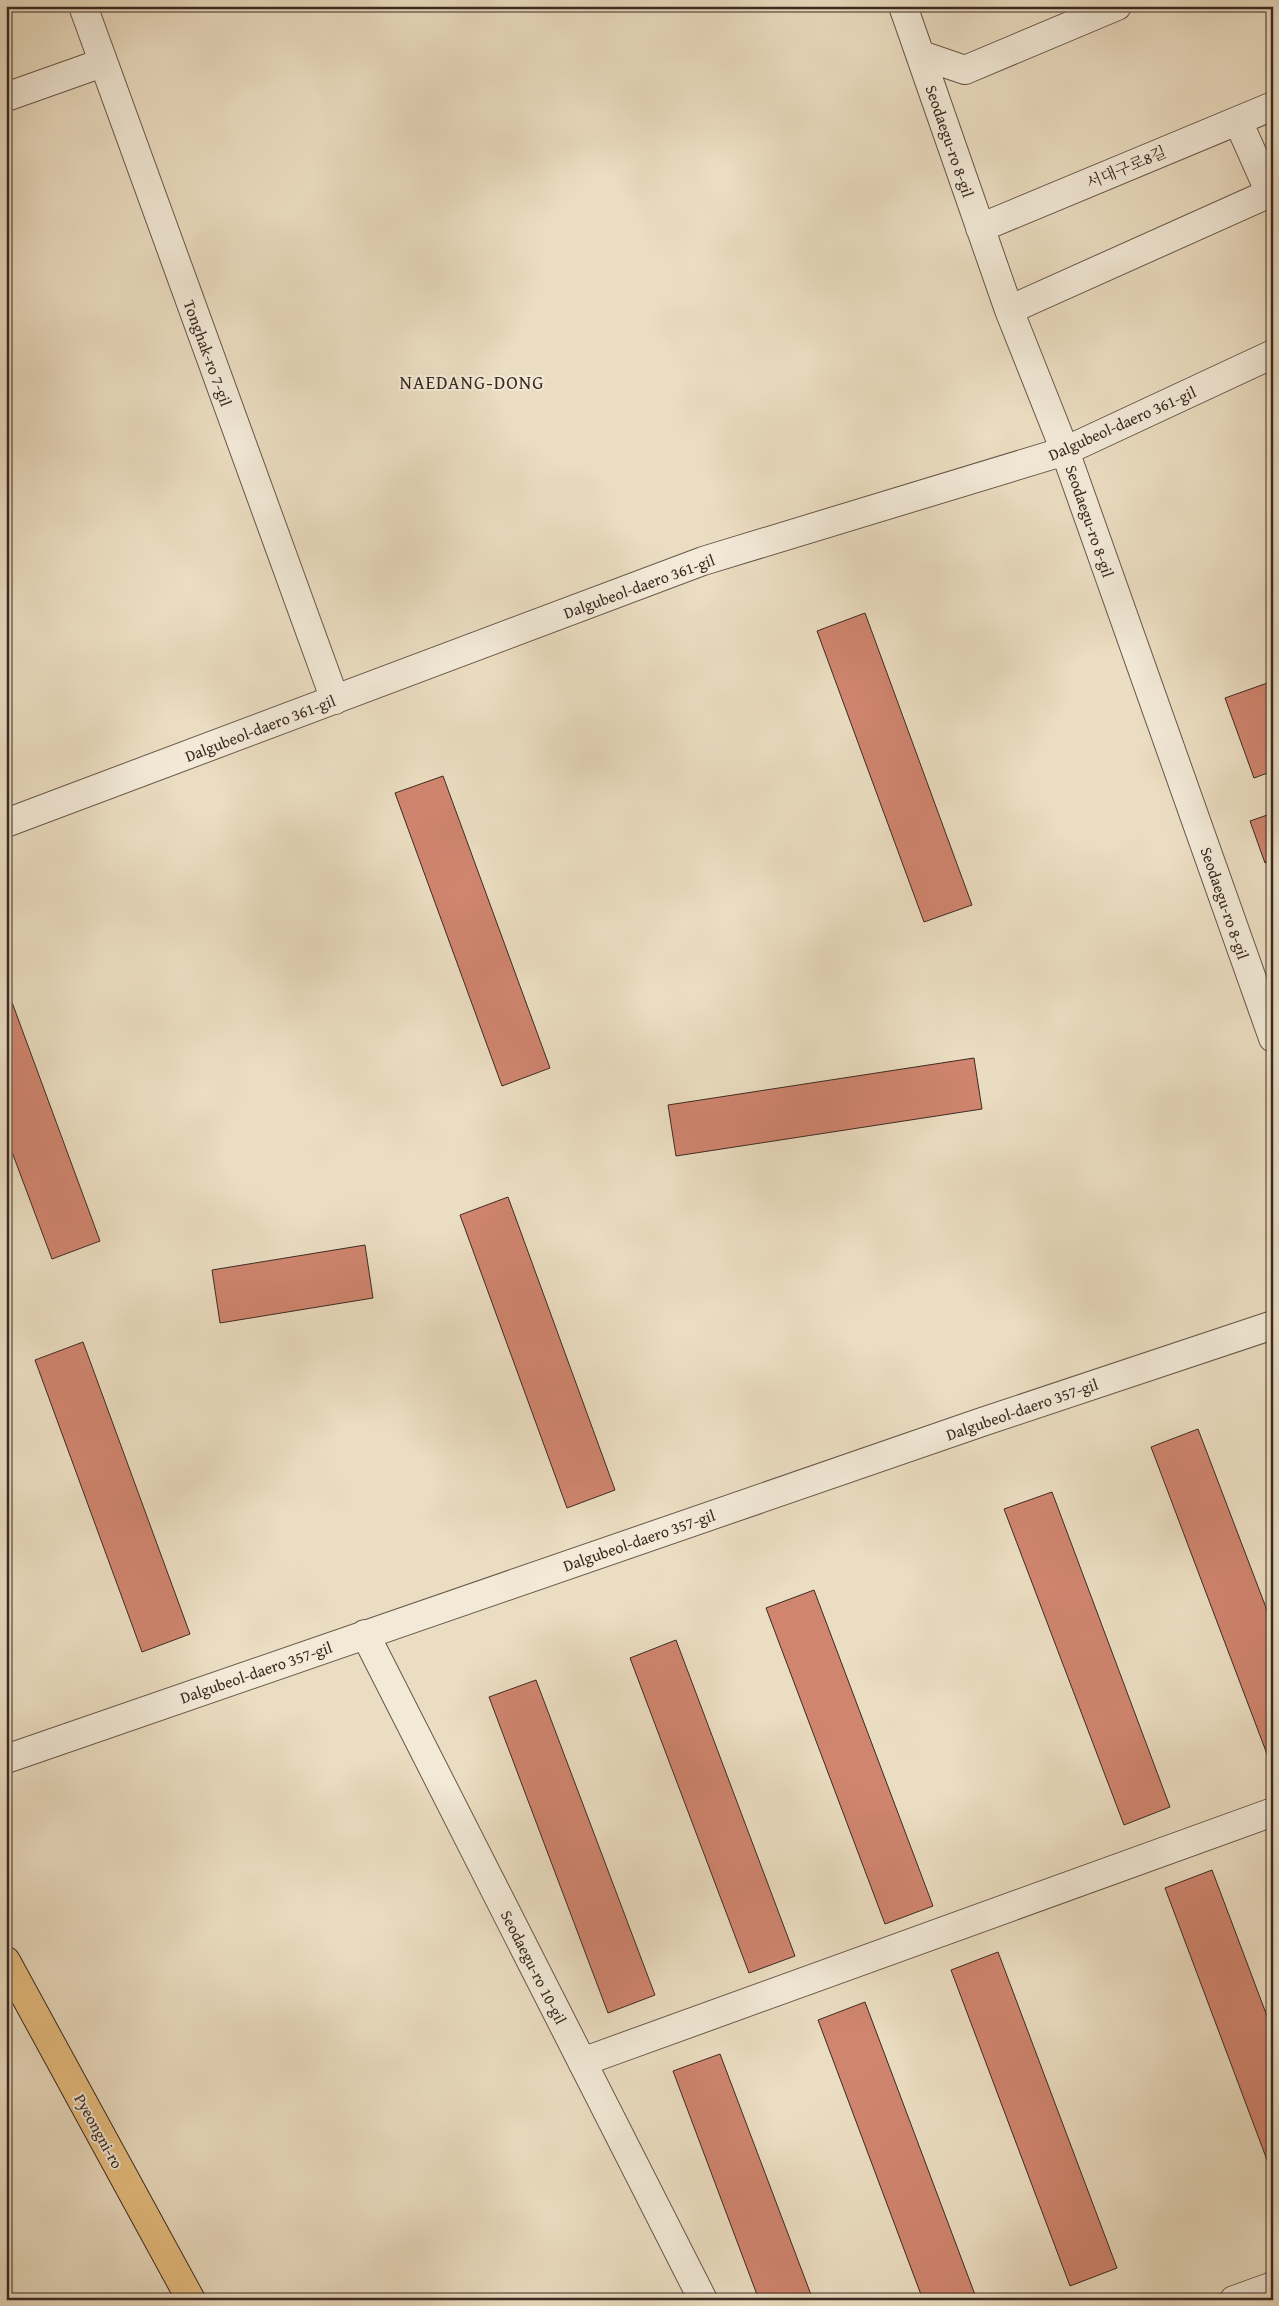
<svg xmlns="http://www.w3.org/2000/svg" width="1279" height="2306" font-family="'Gentium Book Plus','Noto Serif KR',serif">
<rect width="100%" height="100%" fill="#ebddc1"/>
<filter id="stains"><feTurbulence type="fractalNoise" baseFrequency=".004" numOctaves="4"/><feColorMatrix values="0 0 0 0 .2 0 0 0 0 .09 0 0 0 0 .02 0 0 0 .5 -.17"/></filter>
<radialGradient id="worn" r=".72"><stop offset=".6" stop-color="#630" stop-opacity="0"/><stop offset="1" stop-color="#630" stop-opacity=".3"/></radialGradient>
<path fill="#d0856f" stroke="#3b2a22" d="M865 613 972 905 924 922 817 631Z
M1273 681V771L1254 778 1225 698Z
M443 776 550 1068 502 1086 395 793Z
M1273 813V860L1265 863 1250 821Z
M6 986 100 1241 52 1259 6 1136Z
M974 1058 982 1109 676 1156 668 1105Z
M508 1197 615 1490 567 1508 460 1215Z
M365 1245 373 1298 220 1323 212 1270Z
M83 1342 190 1634 142 1652 35 1360Z
M1198 1429 1273 1626V1761L1270 1762 1151 1447Z
M1052 1492 1170 1807 1124 1825 1004 1509Z
M814 1590 933 1906 885 1924 766 1608Z
M676 1640 795 1956 749 1973 630 1658Z
M536 1680 655 1995 608 2013 489 1697Z
M1212 1870 1273 2032V2176L1165 1888Z
M998 1952 1117 2268 1070 2286 951 1970Z
M865 2002 977 2300H923L818 2020Z
M720 2054 813 2300H759L673 2071Z"/>
<g fill="none" stroke-linecap="round" stroke-linejoin="round">
<defs>
<path id="minor" d="M83 6 335 700
M903 6 1009 310 1065 451 1273 1038
M921 55 965 70 1117 6
M6 97 102 63
M980 228 1273 106
M1009 310 1270 193 1238 121
M6 823 703 561 1065 451 1273 354
M365 1634 703 2300
M6 1759 982 1422 1273 1325
M582 2062 1273 1812
M1234 2300 1273 2286"/>
<path id="major" d="M6 1961 191 2300"/>
</defs>
<use href="#minor" stroke="#67574a" stroke-width="30"/>
<use href="#major" stroke="#3b2a22" stroke-width="30"/>
<use href="#minor" stroke="#f2e9d7" stroke-width="28"/>
<use href="#major" stroke="#e6be80" stroke-width="28"/>
</g>
<g text-anchor="middle" stroke-width="4" stroke-linejoin="round" paint-order="stroke">
<g font-size="16" fill="#3b2a22" stroke="#f2e9d7">
<text transform="translate(950 141) rotate(71)" y="6">Seodaegu-ro 8-gil</text>
<text transform="translate(1126 167) rotate(-23)" y="6">서대구로8길</text>
<text transform="translate(208 353) rotate(70)" y="6">Tonghak-ro 7-gil</text>
<text transform="translate(1122 423) rotate(-24)" y="6">Dalgubeol-daero 361-gil</text>
<text transform="translate(1090 521) rotate(71)" y="6">Seodaegu-ro 8-gil</text>
<text transform="translate(639 586) rotate(-20)" y="6">Dalgubeol-daero 361-gil</text>
<text transform="translate(260 728) rotate(-21)" y="6">Dalgubeol-daero 361-gil</text>
<text transform="translate(1225 903) rotate(71)" y="6">Seodaegu-ro 8-gil</text>
<text transform="translate(1022 1409) rotate(-19)" y="6">Dalgubeol-daero 357-gil</text>
<text transform="translate(639 1540) rotate(-19)" y="6">Dalgubeol-daero 357-gil</text>
<text transform="translate(256 1672) rotate(-19)" y="6">Dalgubeol-daero 357-gil</text>
<text transform="translate(534 1967) rotate(63)" y="6">Seodaegu-ro 10-gil</text>
<text transform="translate(99 2131) rotate(61)" y="6">Pyeongni-ro</text>
</g>
<g font-size="19" letter-spacing="1" fill="#3b2a22" stroke="#f2e9d7">
<text x="472" y="389">NAEDANG-DONG</text>
</g>
</g>
<rect width="1279" height="2306" fill="none" stroke="#ebddc1" stroke-width="25"/>
<rect x="8" y="8" width="1264" height="2291" fill="none" stroke="#3b2a22" stroke-width="2.5"/>
<rect x="12" y="12" width="1254" height="2281" fill="none" stroke="#3b2a22"/>
<rect width="100%" height="100%" filter="url(#stains)"/>
<rect width="100%" height="100%" fill="url(#worn)"/>
</svg>
